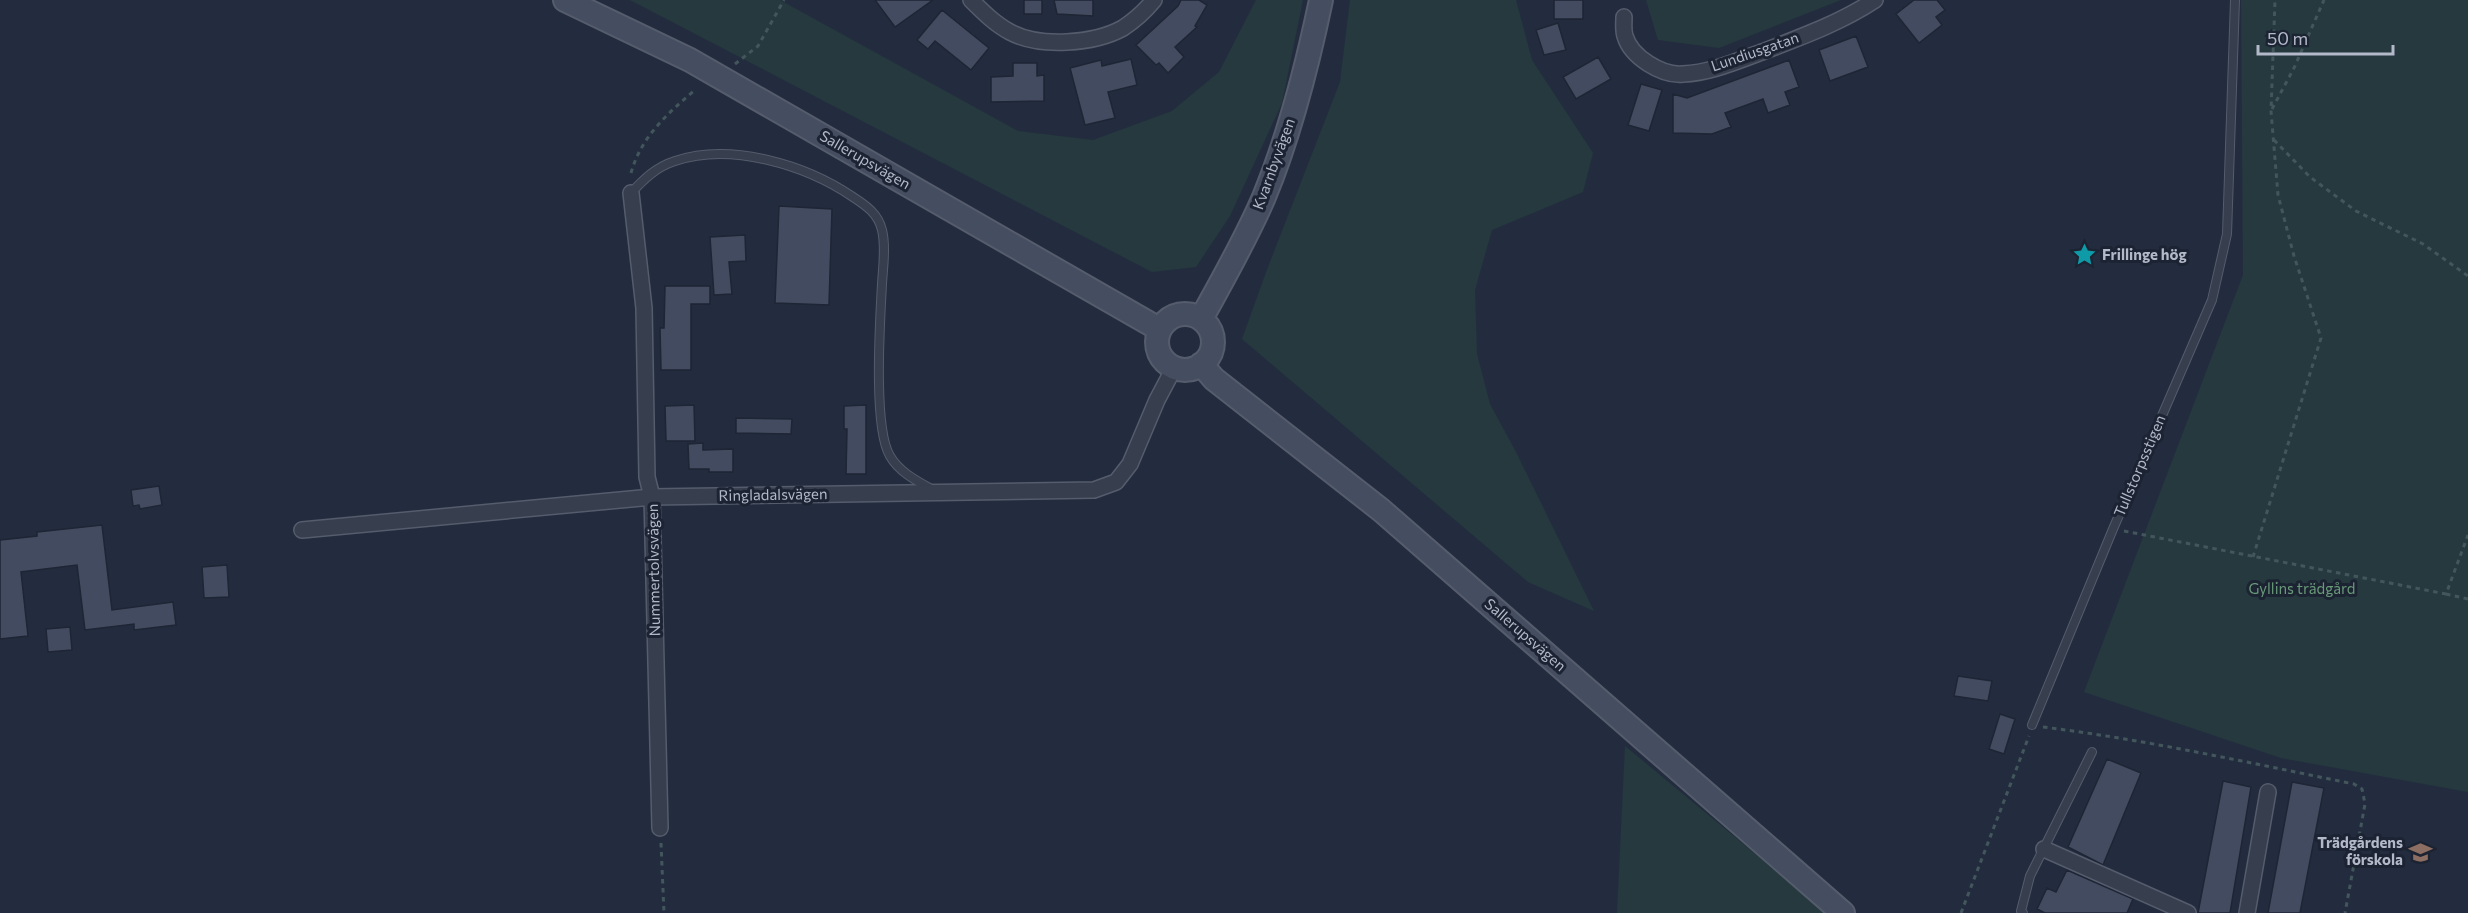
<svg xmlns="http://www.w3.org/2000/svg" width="2468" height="913" font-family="Commissioner,sans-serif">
<rect width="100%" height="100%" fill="#232c3e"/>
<path fill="#25393f" d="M630 0H780L1018 131 1093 140 1172 111 1219 72 1256 0H1303L1282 103 1230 216 1196 267 1152 272Z
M1350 0H1516L1532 60 1593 153 1583 192 1492 230 1475 290 1477 354 1490 404 1516 452 1594 611 1528 582 1242 339 1268 267 1340 82Z
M1646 0H1841L1719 48 1658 40Z
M2241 0H2468V792L2281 758 2084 692 2243 275Z
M1625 746 1827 913H1617Z"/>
<path fill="#424b60" stroke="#1e2534" stroke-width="1.5" d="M875 0H933L895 27Z
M1024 0H1042V14H1024Z
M1054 0H1093V16L1057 14Z
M1181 0H1199L1207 5 1195 26 1197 27 1175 47 1184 57 1168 73 1159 63 1156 65 1136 45 1178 6Z
M1554 0H1583V19H1554Z
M1914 0H1937L1945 10 1936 17 1942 25 1919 43 1896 14Z
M942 10 989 48 971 70 935 41 928 49 917 40Z
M1558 23 1566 50 1544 55 1536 30Z
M1856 36 1868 67 1830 81 1819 50Z
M1598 57 1611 79 1576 99 1563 77Z
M1131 59 1137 85 1108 92 1115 118 1085 125 1070 68 1101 60 1102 66Z
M1789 60 1799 87 1785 92 1790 105 1768 113 1763 99 1725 113 1731 127 1712 134 1673 133V94L1687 98Z
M1013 63H1037V76L1044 75V101L991 102V77L1013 76Z
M1641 84 1662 90 1649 131 1628 125Z
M779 206 832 209 829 305 775 303Z
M745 235 746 261 729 262 732 294 714 295 710 237Z
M665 286H710V304H691V370H661L660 328H664Z
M694 405 695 441H666L665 406Z
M866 405V474H846L847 429H844V406Z
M736 418 792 419 791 434 736 433Z
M703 443V450L733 449V472H709V469H689L688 444Z
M159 486 162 505 140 509 139 505 133 506 131 490Z
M102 525 112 610 173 602 176 625 134 630V624L85 630 77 565 21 572 28 636 0 639V540L37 536V532Z
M227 565 229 597 204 598 202 567Z
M70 627 72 650 48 652 46 629Z
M1958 676 1992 681 1988 701 1954 696Z
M2000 714 2015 719 2004 754 1989 749Z
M2107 759 2141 773 2103 865 2068 847Z
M2223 781 2251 787 2230 913H2198Z
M2292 782 2324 788 2300 913H2268Z
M2067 870 2133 899 2127 913H2045L2037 909 2047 888 2056 892Z"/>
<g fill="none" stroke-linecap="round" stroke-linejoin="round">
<defs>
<path id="lane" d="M631 193C644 179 656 167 675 161 731 142 806 165 853 197 865 205 878 213 882 230 886 246 883 267 882 284 880 321 873 428 890 456 899 472 917 481 933 490
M2032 725 2113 529 2212 300 2227 234 2235 0
M2023 913 2021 911 2030 876 2092 752"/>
<path id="street" d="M971 0C983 12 995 24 1010 32 1040 48 1094 44 1123 28 1135 20 1145 11 1154 0
M1624 17C1624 23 1623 30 1625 36 1631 57 1662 76 1683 74 1710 73 1737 61 1762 52 1801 37 1840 23 1875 0
M631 193 644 308 647 477 652 497 660 828
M302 530 652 497 1094 490 1116 482 1130 464 1157 400 1174 368
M2044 849 2188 913
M2247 913 2268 792"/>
<path id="secondary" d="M565 0 690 60 1159 329
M1157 342a28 28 0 1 1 56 0a28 28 0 1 1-56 0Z
M1201 319C1223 279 1246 239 1264 197 1290 134 1307 67 1321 0
M1201 364 1214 379 1381 510 1843 913"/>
</defs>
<use href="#lane" stroke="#555c6c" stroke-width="10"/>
<use href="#street" stroke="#555c6c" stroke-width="18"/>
<use href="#secondary" stroke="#555c6c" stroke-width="26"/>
<path stroke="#43565c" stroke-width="3" stroke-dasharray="4.5 4.5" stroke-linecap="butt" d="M735 64 758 46 784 0
M2272 109 2294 68 2324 0
M2274 140 2310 177 2356 211 2423 244 2468 276
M631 173C641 137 667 114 695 90
M2124 531 2446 594 2468 535
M2253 557 2321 338 2294 256 2278 195 2271 111 2275 0
M2446 594 2468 599
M2043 727C2148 740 2250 763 2354 784L2362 789 2365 804 2345 913
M661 843 664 913
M1961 913 2029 736"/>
<use href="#lane" stroke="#373e4e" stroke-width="8"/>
<use href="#street" stroke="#373e4e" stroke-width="15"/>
<use href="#secondary" stroke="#454d61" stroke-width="22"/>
</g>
<defs>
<symbol id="sight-bare" viewBox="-9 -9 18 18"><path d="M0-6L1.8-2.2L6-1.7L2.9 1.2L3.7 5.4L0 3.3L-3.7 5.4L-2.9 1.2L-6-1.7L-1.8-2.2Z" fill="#0f9aa8" stroke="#1c2332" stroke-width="2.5" paint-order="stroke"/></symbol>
<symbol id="school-bare" viewBox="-9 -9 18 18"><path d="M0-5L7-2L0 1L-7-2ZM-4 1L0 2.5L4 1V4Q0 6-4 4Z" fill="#8d6e63" stroke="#1c2332" stroke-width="2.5" paint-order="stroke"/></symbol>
</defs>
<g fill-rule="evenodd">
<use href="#sight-bare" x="2068" y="238" width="33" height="33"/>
<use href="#school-bare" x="2404" y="836" width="33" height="33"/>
</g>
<g text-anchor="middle" stroke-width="6" stroke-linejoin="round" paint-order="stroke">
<g font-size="15" fill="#b3b9c9" stroke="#1c2332">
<text transform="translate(1755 52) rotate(-19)" y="5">Lundiusgatan</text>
<text transform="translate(865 160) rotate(30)" y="5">Sallerupsvägen</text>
<text transform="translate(1274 164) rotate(-70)" y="5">Kvarnbyvägen</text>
<text transform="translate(2140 466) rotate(-67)" y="5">Tullstorpsstigen</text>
<text transform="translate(773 495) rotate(-1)" y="5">Ringladalsvägen</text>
<text transform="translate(654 570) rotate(-91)" y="5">Nummertolvsvägen</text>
<text transform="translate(1525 635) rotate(41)" y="5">Sallerupsvägen</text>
</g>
<g font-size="15" font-weight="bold" fill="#b3b9c9" stroke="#1c2332" text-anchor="start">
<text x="2102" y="260">Frillinge hög</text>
<text x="2403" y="848" text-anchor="end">Trädgårdens<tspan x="2403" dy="17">förskola</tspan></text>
</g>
<g font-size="15" fill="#699a79" stroke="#1c2332">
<text x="2302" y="594">Gyllins trädgård</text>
</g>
</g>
<path d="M2258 45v9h135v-9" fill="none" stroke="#b3b9c9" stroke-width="3"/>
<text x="2267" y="45" font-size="18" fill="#b3b9c9" stroke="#1c2332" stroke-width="4.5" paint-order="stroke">50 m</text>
</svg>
